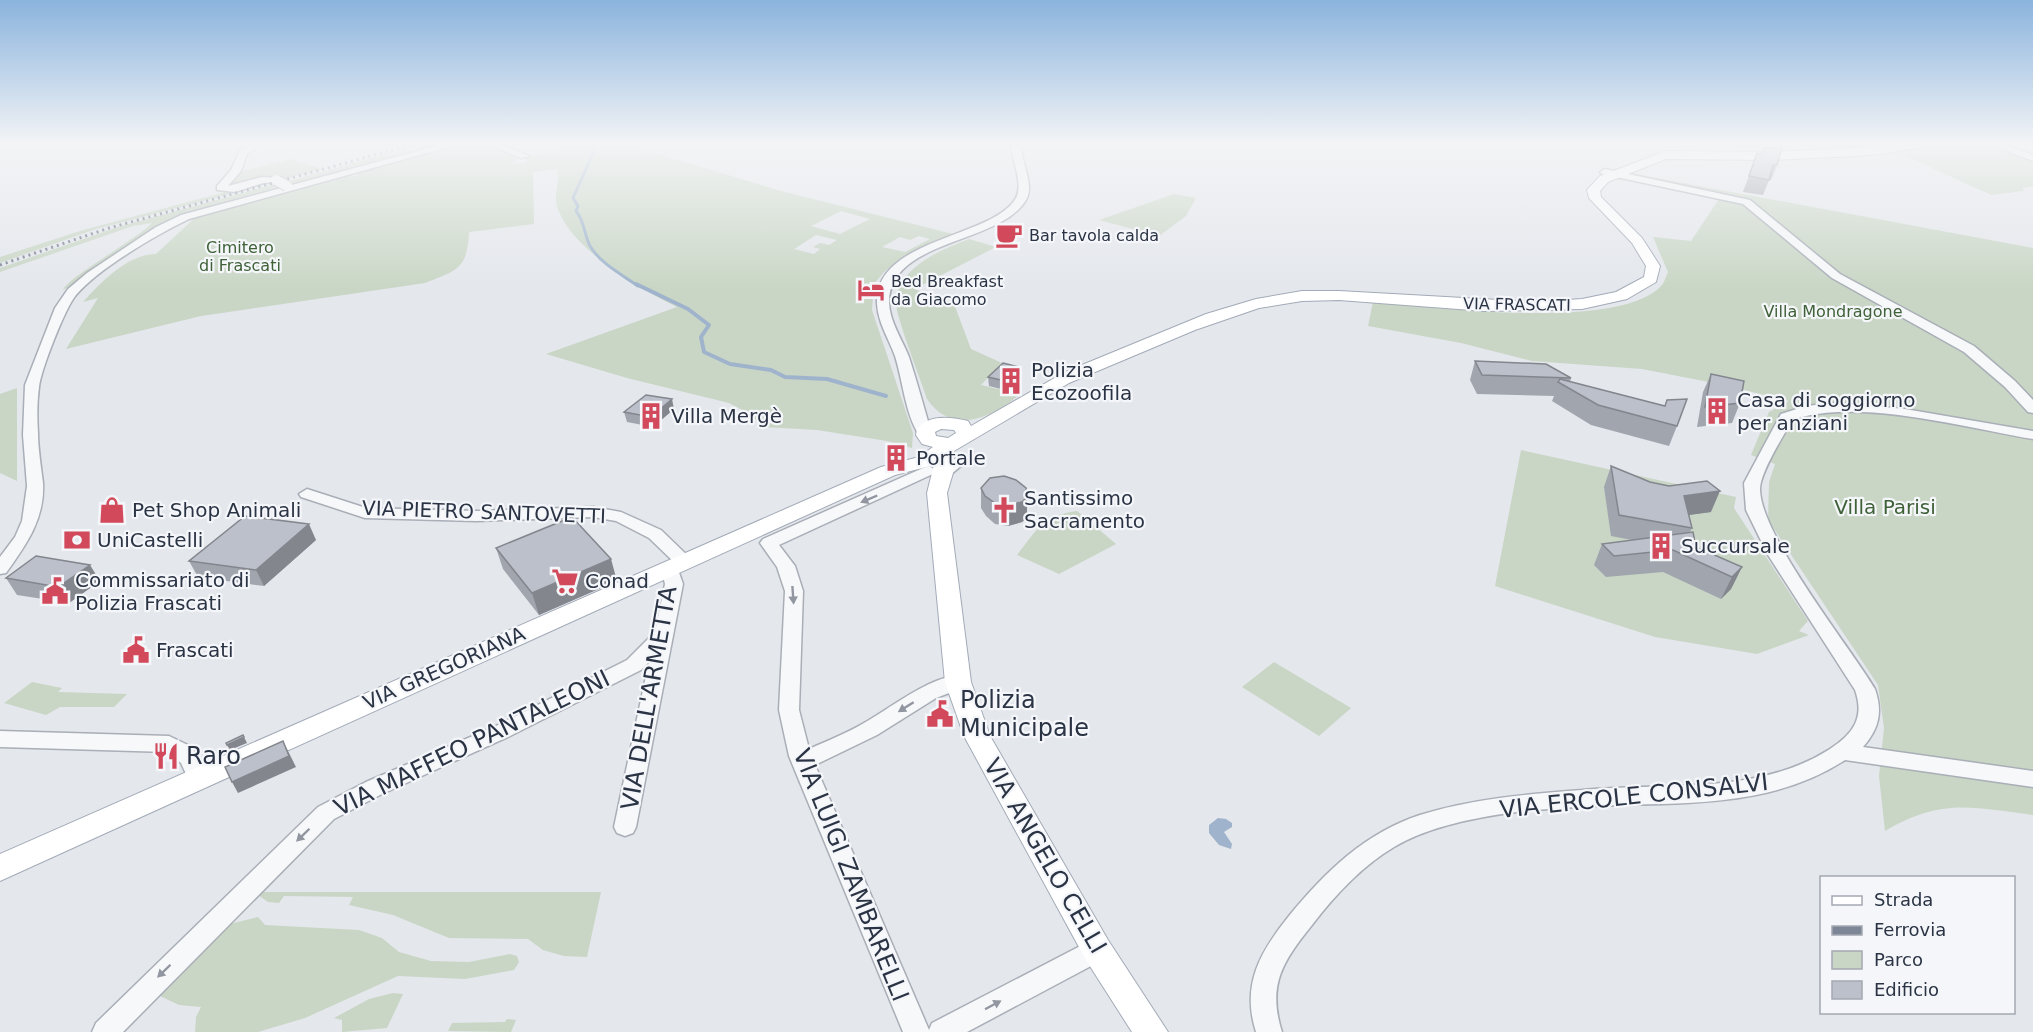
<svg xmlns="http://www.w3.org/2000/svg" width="2033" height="1032" font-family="'DejaVu Sans',sans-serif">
<rect width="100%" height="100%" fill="#e4e7ec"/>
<path fill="#c9d6c5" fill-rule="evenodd" d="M424 143H452L291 185 286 182Z
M462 143H484L521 156 510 164 525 163 526 157 584 143H621L785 192 953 234 898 261 884 272 874 284 872 310 913 433 912 448 887 441 817 430 763 427 750 414 729 403 627 378 546 354 677 307C642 290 563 245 556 201 555 191 560 180 557 169L533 172 534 224 469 232C467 269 458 270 425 283L201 316 66 349 98 298 83 302C101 282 128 254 156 254L198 215 339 177 356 176 358 173ZM841 211 870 219 840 234 811 226ZM816 235 837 240 829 245 820 243 813 247 820 249 814 254 794 249ZM919 236 930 239 905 252 882 247 900 237 910 240Z
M1987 143 2033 159V186L2022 188 2024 191 1991 195 1897 152 1950 144Z
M291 159 322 169 281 180 269 176 229 188 227 185 238 172Z
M1635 174 2033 248V815C1972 807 1941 798 1885 831L1879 776 1884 728 1878 685 1768 520 1769 482 1775 464 1751 455 1769 412 1789 401 1719 384 1642 369 1532 361 1461 343 1368 326 1373 302C1432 307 1621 332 1662 285 1665 281 1666 276 1668 272L1653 237 1691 241 1719 199 1634 181 1615 180Z
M276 182 96 229 0 263V257L80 231 259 183Z
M279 183 280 186 190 212 166 222 63 290C67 278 137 239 152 223L133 226 0 272V268L118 227Z
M1174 194 1196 198 1186 216 1159 236 1099 220Z
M969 239 996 247 914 289 954 304 971 349 1002 363 981 385 1020 394C992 418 952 436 927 399 922 382 895 315 896 302 899 266 941 250 969 239Z
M17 388V481L0 473V394Z
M1521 450 1736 497 1734 508 1808 621 1799 631 1809 635 1757 654 1655 637 1495 586Z
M1077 511 1116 544 1059 574 1017 555C1038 529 1041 516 1077 511Z
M1274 662 1351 708 1319 736 1242 687Z
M32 682 62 688 58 692 127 694 114 707H60L46 715 4 703Z
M254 892H601L587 957 564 956 543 950 528 939 449 938 393 915 349 905 353 897 284 896 279 903 268 902Z
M258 917 265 925 359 930 382 938 399 952 431 961 469 962 510 954 517 956 519 962 514 970 465 979 398 976 305 1018 258 1032H195L196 1017 201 1007 179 1005 160 996 222 926Z
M393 993 403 994 387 1028 342 1032V1020L334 1018 369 999Z
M507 1019 516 1020 511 1032 448 1031 452 1023 505 1022Z"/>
<path fill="#9fb4cc" d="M1218 818 1226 819 1232 823V827L1224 832 1232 844 1231 849 1219 845 1209 833V825Z"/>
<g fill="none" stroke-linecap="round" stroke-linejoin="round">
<path stroke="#9fb4cc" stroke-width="3" d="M1824 143 1867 148
M582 144 589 145 594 151 573 198 578 206 576 211C585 222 584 235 590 246 601 264 621 274 638 286"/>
<path stroke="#9fb4cc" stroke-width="4" d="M636 284 688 309 709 325 701 337 704 352 730 364 771 370 785 377 827 379 886 396"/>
<defs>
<path id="minor" d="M252 143H264L247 154 241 171 228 186 262 177 279 178V182L263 183 235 192 217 190V186L231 170 240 150Z
M447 143H463L189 219C156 235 99 268 76 295 65 308 41 370 39 387 37 402 37 418 38 433 38 449 41 466 43 483 45 519 26 545 6 573L0 574V557L15 537 22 521 27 486 23 435 25 385 55 308 68 289 87 273 156 227 181 215Z
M486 143H499L529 156 521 158Z
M1011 143H1021C1020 160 1034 183 1027 198 1004 244 891 238 889 301 889 321 902 339 909 357 917 382 924 407 931 432L924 436 919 435C905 413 903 381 895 356 889 339 878 323 877 304 873 238 994 238 1016 198 1024 183 1011 159 1011 143Z
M1867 143H1879L1886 147 1943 143 1885 153Z
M1986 143H2000L2033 155V161Z
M1605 169 1750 200 1840 274 1974 346 2015 381 2033 400V413L2028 412 2005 387 1964 352 1832 278 1743 204 1602 174 1600 172Z
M1835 403 1905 409 2033 431V439C1965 428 1857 397 1792 420 1782 439 1767 461 1761 482 1749 522 1852 649 1875 689 1883 712 1879 729 1863 747L2033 771V787L1845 760C1790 796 1726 802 1662 804 1584 806 1462 807 1394 847 1362 866 1335 895 1312 925 1283 961 1267 985 1282 1032H1256C1241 985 1260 952 1289 916 1325 872 1365 833 1420 815 1472 799 1528 794 1582 790 1665 782 1756 796 1830 749 1853 734 1865 718 1855 690L1768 555 1746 510 1744 483 1781 414 1806 406Z
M960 455 968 460 949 476 943 478 935 473 779 545 795 566 803 591 799 710 809 749C827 741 847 733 864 723 888 710 939 669 965 677L968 682 965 687 936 698 877 735 815 765 929 1030 932 1023 1088 942 1097 939 1106 942 1110 950 1106 958 967 1032H903L789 756 779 710 785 591 777 567 760 543 763 539 923 468 929 466 937 471Z
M307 489 366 508 477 511 593 507 621 512 661 530 690 558 693 562 690 566 684 567 676 564 683 584 636 827 633 833 625 836 617 833 614 827 649 662 641 670 510 736 382 794 334 819 123 1032H92L96 1023 318 807 366 782 496 726 627 660 655 632 665 584 661 568 664 564H676L649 538 616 521 593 517 477 521 365 518 301 497 299 494Z
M0 731 169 736 192 747 210 779 207 785 199 787 191 785 181 763 168 752 0 747Z"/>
<path id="major" d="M1894 143H1911L1889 153 1856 156 1771 160 1666 159 1608 182 1600 191 1601 197 1642 238 1660 266 1656 282 1627 299 1582 309 1485 311 1339 300 1302 301 1259 308 1195 330 1069 383 954 451 953 473 947 493 971 682 990 736 1108 940 1168 1032H1132L1086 960 964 736 945 682 927 493 934 465 895 475 0 881V854L881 467 919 457 933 447 922 444 916 435 917 429C928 414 952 417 968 421L971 426 1065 372 1206 314 1256 299 1302 291H1339L1535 302 1582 299 1616 292 1644 277 1646 266 1632 243 1589 198 1587 190 1600 176 1666 151 1771 152 1856 148ZM941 429 954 430 956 433 948 438 936 436 935 432Z"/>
</defs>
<use href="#minor" stroke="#a9aeb7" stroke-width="3"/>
<use href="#major" stroke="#a3abb8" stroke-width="2"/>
<use href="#minor" fill="#f7f8fa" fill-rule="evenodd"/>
<use href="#major" fill="#fff" fill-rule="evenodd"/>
<path stroke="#7d8696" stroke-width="3" stroke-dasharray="2 4" stroke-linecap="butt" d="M0 265 109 228 418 143"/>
<defs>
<path id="minor-bridge" d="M276 180 287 186"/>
</defs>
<use href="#minor-bridge" stroke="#a9aeb7" stroke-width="12" stroke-linecap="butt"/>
<use href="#minor-bridge" stroke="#f7f8fa" stroke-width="10"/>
</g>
<path fill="#a1a5ae" d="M1757 153 1777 165 1771 180H1769L1763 195 1743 192Z
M1475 361 1571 378 1570 382 1677 426 1669 446 1591 425 1552 401 1554 396 1477 394 1470 380Z
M1019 367V376L1005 390 989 386 988 377Z
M1711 374 1740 403 1732 423 1697 427 1703 392Z
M674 409 653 427 627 422 624 412Z
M1611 466 1711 512 1688 515 1692 528 1690 532 1696 547 1742 567 1731 589 1721 599 1663 572 1606 577 1594 565 1602 544 1632 540 1611 536 1604 487Z
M981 488 1027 518 1022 522 1008 526 995 524 986 516 981 508Z
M316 540 264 586 198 577 189 561Z
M496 548 617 581 539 615 503 569Z
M6 578 100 581 69 603 17 595Z"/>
<path fill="#83868d" d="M1019 367V376L1005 390V381Z
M672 399 674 409 653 427 651 417Z
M1720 491 1711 512 1675 517 1684 496Z
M1027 497V518L1022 522 1008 526V505Z
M309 524 316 540 264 586 256 570Z
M611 559 617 581 539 615 532 593Z
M90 565 100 581 69 603 58 587Z
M1742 567 1731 589 1721 599 1732 577Z
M244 737 247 743 230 750 227 745Z
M283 741 296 767 238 793 232 782Z"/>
<path fill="#bbc0ca" stroke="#83868d" stroke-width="1.5" d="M1764 148H1782L1777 165H1773L1769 180 1749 176 1757 153 1762 154Z
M1475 361 1546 364 1571 378 1482 375Z
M1003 363 1019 367 1005 381 988 377Z
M1711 374 1744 381 1740 403 1705 407Z
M1560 379 1665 406 1667 400 1687 399 1677 426 1598 405 1558 382Z
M646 395 672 399 651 417 624 412Z
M1611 466 1650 482 1669 486 1707 481 1720 491 1684 496 1692 528 1619 515Z
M1004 476 1016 480 1026 488 1027 497 1022 502 1008 505 995 503 985 496 981 488 990 478Z
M245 516 309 524 256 570 189 561Z
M572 517 611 559 532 593 496 548Z
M1693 532 1696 547 1742 567 1732 577 1673 550 1614 556 1602 544Z
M36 556 90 565 58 587 6 578Z
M243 735 244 737 227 745 226 743Z
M283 741 289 756 232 782 225 767Z"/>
<defs><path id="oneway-solid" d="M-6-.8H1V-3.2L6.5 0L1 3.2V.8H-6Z" transform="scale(1.5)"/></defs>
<g fill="#9196a0">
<use href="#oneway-solid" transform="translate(869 499) rotate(157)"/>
<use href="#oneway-solid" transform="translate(793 595) rotate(86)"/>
<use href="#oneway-solid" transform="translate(906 707) rotate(148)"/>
<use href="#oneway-solid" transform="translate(303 835) rotate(136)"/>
<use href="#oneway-solid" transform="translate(164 971) rotate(136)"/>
<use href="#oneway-solid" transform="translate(993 1005) rotate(-28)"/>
</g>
<linearGradient id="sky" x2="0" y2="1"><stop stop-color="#8bb4dd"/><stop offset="0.5" stop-color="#f3f4f6"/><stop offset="1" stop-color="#f3f4f6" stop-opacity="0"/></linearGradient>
<rect width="2033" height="288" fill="url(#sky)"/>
<defs>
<symbol id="cafe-bare" viewBox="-9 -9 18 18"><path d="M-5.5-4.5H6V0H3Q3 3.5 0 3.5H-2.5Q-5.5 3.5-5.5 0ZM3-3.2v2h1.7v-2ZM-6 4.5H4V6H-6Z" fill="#d1495b" stroke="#f4f6f9" stroke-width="2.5" paint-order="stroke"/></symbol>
<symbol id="hotel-bare" viewBox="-9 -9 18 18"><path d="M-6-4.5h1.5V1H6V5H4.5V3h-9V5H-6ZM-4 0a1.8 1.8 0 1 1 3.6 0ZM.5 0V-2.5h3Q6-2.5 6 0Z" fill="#d1495b" stroke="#f4f6f9" stroke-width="2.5" paint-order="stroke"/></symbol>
<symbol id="building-bare" viewBox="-9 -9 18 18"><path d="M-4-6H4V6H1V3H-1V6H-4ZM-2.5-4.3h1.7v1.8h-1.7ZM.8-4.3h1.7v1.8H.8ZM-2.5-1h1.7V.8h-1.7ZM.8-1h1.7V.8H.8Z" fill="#d1495b" stroke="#f4f6f9" stroke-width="2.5" paint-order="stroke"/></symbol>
<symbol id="shop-bare" viewBox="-9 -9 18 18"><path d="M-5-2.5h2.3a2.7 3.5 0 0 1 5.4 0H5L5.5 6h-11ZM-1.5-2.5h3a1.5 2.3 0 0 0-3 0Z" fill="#d1495b" stroke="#f4f6f9" stroke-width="2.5" paint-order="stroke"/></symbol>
<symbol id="church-bare" viewBox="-9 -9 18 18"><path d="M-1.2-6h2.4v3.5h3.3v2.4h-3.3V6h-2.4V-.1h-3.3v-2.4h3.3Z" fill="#d1495b" stroke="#f4f6f9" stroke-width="2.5" paint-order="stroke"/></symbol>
<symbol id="bank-bare" viewBox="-9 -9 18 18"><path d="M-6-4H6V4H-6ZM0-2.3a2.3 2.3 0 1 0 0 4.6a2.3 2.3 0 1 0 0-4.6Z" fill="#d1495b" stroke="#f4f6f9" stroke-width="2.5" paint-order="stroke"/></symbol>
<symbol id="supermarket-bare" viewBox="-9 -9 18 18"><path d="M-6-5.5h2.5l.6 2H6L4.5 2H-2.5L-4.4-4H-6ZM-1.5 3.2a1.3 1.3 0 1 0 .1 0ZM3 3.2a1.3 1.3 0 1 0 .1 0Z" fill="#d1495b" stroke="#f4f6f9" stroke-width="2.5" paint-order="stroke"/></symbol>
<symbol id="civic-bare" viewBox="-9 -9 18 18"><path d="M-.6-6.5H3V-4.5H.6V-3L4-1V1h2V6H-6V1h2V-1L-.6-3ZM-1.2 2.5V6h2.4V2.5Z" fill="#d1495b" stroke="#f4f6f9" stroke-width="2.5" paint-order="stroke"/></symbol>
<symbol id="restaurant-bare" viewBox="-9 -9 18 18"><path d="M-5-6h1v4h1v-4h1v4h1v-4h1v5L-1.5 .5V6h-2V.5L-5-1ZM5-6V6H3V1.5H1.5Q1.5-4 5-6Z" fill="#d1495b" stroke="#f4f6f9" stroke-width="2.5" paint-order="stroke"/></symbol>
</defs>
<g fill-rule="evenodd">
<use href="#cafe-bare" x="990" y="216" width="38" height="38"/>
<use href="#hotel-bare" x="852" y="271" width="38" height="38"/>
<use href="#building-bare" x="992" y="362" width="38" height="38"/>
<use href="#building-bare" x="1698" y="392" width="38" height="38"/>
<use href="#building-bare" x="632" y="397" width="38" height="38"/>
<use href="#building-bare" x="877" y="439" width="38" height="38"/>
<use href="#shop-bare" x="93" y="491" width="38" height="38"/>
<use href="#church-bare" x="985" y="491" width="38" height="38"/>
<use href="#bank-bare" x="58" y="521" width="38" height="38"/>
<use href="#building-bare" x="1642" y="527" width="38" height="38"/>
<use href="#supermarket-bare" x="546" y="562" width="38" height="38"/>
<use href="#civic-bare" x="36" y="572" width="38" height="38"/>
<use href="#civic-bare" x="117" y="631" width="38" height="38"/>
<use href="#civic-bare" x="921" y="695" width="38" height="38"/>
<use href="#restaurant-bare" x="147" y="737" width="38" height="38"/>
</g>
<g text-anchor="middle" stroke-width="4.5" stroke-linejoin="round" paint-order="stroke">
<g font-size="16" fill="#2b3445" stroke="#f4f6f9" text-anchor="start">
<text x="1029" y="241">Bar tavola calda</text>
<text x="891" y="287">Bed Breakfast<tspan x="891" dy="18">da Giacomo</tspan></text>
</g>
<g font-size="16" fill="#3f6138" stroke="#f4f6f9">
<text x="240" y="253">Cimitero<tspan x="240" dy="18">di Frascati</tspan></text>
<text x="1833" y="317">Villa Mondragone</text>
</g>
<g font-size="16" fill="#2b3445" stroke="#f4f6f9">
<text transform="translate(1517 304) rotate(1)" y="6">VIA FRASCATI</text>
</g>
<g font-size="20" fill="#2b3445" stroke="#f4f6f9" text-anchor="start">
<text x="1031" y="377">Polizia<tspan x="1031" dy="23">Ecozoofila</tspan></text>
<text x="1737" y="407">Casa di soggiorno<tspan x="1737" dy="23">per anziani</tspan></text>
<text x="671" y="423">Villa Mergè</text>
<text x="916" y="465">Portale</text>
<text x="1024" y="505">Santissimo<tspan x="1024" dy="23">Sacramento</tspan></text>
<text x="132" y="517">Pet Shop Animali</text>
<text x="97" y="547">UniCastelli</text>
<text x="1681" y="553">Succursale</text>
<text x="75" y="587">Commissariato di<tspan x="75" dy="23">Polizia Frascati</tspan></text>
<text x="585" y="588">Conad</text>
<text x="156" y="657">Frascati</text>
</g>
<g font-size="20" fill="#3f6138" stroke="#f4f6f9">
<text x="1885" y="514">Villa Parisi</text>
</g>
<g font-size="20" fill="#2b3445" stroke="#f4f6f9">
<text transform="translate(484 512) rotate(2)" y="7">VIA PIETRO SANTOVETTI</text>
<text transform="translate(444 668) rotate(-24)" y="7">VIA GREGORIANA</text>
</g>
<g font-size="24" fill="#2b3445" stroke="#f4f6f9">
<text transform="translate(649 698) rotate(-80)" y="8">VIA DELL'ARMETTA</text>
<text transform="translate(472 743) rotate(-26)" y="8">VIA MAFFEO PANTALEONI</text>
<text transform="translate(1634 796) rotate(-6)" y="8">VIA ERCOLE CONSALVI</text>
<text transform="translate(1045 856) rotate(60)" y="8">VIA ANGELO CELLI</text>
<text transform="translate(851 875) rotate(68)" y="8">VIA LUIGI ZAMBARELLI</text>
</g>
<g font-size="24" fill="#2b3445" stroke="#f4f6f9" text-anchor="start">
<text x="960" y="708">Polizia<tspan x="960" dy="28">Municipale</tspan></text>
<text x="186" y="764">Raro</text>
</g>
</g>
<rect x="1820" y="876" width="195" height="138" fill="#f4f6f9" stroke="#a4a8b1" stroke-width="1.5"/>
<rect x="1832" y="896" width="30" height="9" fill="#ffffff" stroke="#a4a8b1" stroke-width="1.5"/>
<text x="1874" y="906" font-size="18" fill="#2b3445">Strada</text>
<rect x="1832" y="926" width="30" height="9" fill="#7d8696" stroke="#a4a8b1" stroke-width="1.5"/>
<text x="1874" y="936" font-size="18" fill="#2b3445">Ferrovia</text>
<rect x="1832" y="951" width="30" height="18" fill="#c9d6c5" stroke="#a4a8b1" stroke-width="1.5"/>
<text x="1874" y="966" font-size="18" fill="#2b3445">Parco</text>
<rect x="1832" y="981" width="30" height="18" fill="#bbc0ca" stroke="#a4a8b1" stroke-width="1.5"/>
<text x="1874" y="996" font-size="18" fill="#2b3445">Edificio</text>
</svg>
